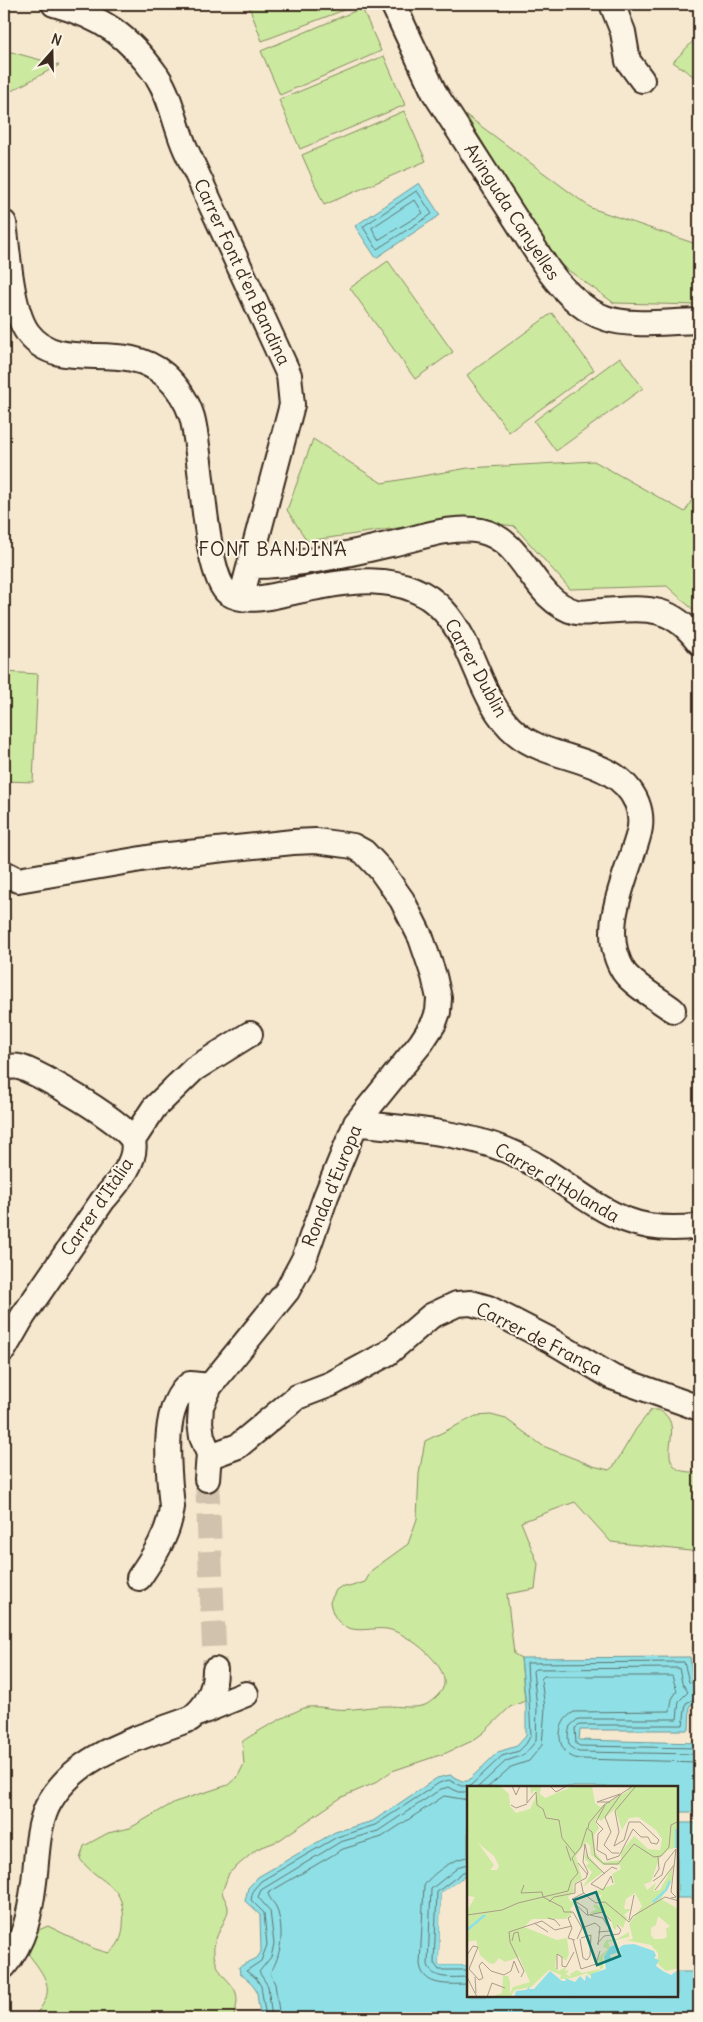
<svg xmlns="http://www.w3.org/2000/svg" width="703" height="2022" font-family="Delius,sans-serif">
<rect width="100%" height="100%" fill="#f5e8cf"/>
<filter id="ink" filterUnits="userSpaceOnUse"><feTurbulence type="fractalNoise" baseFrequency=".02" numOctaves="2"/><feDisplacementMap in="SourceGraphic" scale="10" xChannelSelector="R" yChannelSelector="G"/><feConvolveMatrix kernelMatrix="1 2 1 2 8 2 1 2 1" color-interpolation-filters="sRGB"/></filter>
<g filter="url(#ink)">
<path fill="#cce9a0" stroke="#848a5f" d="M248 4H360L262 41Z
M362 8 381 51 280 95 261 51Z
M699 35V80L673 62Z
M4 50 59 65 4 95Z
M384 56 405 105 300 149 279 100Z
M404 111 426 161 324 205 302 155Z
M466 115 591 208 699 245V305L614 303 554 260Z
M388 261 453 352 415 379 350 288Z
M552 313 594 370 509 432 467 375Z
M620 357 643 388 556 451 534 421Z
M313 439 382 483 468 468 594 461 685 512 699 487V615L667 586 570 589 514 526 459 519 307 541 287 510Z
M4 672 38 674 33 782 4 781Z
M651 1410H659C687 1425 656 1455 679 1470 684 1472 693 1472 699 1473V1552L611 1542 575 1502 521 1522 538 1564 535 1589 507 1594 514 1654 521 1658 525 1701 510 1707 483 1733 472 1741 446 1753 392 1771 375 1783 342 1797 278 1841 257 1849 229 1873 222 1892C223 1897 227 1902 228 1907 230 1919 211 1936 214 1955 220 1987 247 1980 233 2018H32C59 1991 46 1977 26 1951L34 1932 48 1926 95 1949 109 1953C118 1947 122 1938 123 1927 127 1882 102 1887 80 1859L84 1846 108 1833 130 1828 175 1802 228 1785 238 1776 244 1764 242 1742C250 1735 299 1708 308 1707 318 1706 326 1708 335 1709 352 1711 370 1706 387 1706 399 1706 414 1709 425 1705 430 1703 439 1695 442 1690 455 1668 406 1632 387 1629 373 1627 359 1633 346 1627 336 1622 332 1613 330 1602L336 1590 342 1586 349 1587 365 1582 372 1570 408 1544 417 1519 419 1474 425 1441 476 1416 491 1415 506 1419 543 1446 593 1466 609 1470 614 1466 636 1429Z"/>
<path fill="#8fe0e6" stroke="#6d9796" d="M419 183 440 215 376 258 355 226Z
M690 1657 693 1680H699V1702L690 1705 689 1730H580L579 1740 699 1743V1812H677V1787H468V1874L441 1893 439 1965H468V1996H677V1972H699V2018H262C253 1994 265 1991 240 1974L239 1967 257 1958 261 1952 260 1915 245 1901 248 1888 258 1877 335 1832 373 1821 437 1778 450 1775 462 1781H468L498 1752 517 1746 526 1736V1707L521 1658Z
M677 1823H699V1898H677Z"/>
<path fill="#f5e8cf" d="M461 1879V1883L444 1895 441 1962 468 1963V1965H439L441 1893Z"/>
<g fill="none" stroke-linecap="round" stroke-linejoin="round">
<path stroke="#5d736e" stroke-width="1" d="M417 191 432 214 377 249 363 227Z
M415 200 423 213 378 240 372 228Z
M699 1697 686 1703 683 1725H580L575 1728 576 1744 580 1746 699 1748
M478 1787 506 1761 524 1755 536 1741 537 1707 533 1671 535 1669 679 1668 682 1683 688 1692 679 1701 677 1719H578L570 1726C567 1737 566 1748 579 1752L699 1754
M488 1787 511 1767 529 1761 542 1745 545 1708 541 1679 544 1676H672L677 1691 672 1699 670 1711 574 1712C554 1722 555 1755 579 1759L699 1762
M468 1857C454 1858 431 1874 424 1886L420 1964C423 1988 450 1984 468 1984
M468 1864 460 1866 431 1889 428 1964C431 1981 454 1977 468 1977
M468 1871 463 1872 437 1892 434 1963 439 1970H468
M266 2018 261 1986 256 1978 246 1971 261 1961 267 1945 264 1913 251 1900 253 1890 261 1881 337 1837 375 1825 439 1783 449 1780 461 1786H470L502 1756 519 1751 526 1744 531 1735 527 1663 684 1662 689 1682 699 1685
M272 2018 268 1986 259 1972 271 1957 274 1944 270 1911 258 1897 261 1890 340 1842 378 1831 441 1789 449 1787 458 1792H468
M280 2018 275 1984 270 1973C282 1955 284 1931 277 1909 275 1903 269 1899 268 1893L343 1849 382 1837 444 1796 468 1800"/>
<path stroke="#d0c2ac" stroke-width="24" stroke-dasharray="24 12" stroke-linecap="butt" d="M207 1479 215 1670"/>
<defs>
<path id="street" d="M54 4C101 17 128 35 157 76 172 99 175 126 186 150 221 225 255 300 289 375L292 405 241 598
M393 4 434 92 549 271C597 335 627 323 699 321
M612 4 623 32 628 61 642 80
M4 223C8 252 11 310 28 333 60 376 122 337 165 375 177 386 187 401 192 417 202 451 204 576 228 593 244 603 266 598 283 594 334 584 402 565 443 610 476 645 479 702 516 733 551 763 617 755 637 803 644 821 639 835 633 852 621 889 600 935 624 972 633 985 660 1000 673 1010
M250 566C298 566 344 555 391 544 419 538 452 525 481 531 526 541 531 600 576 612 584 614 594 611 602 611 646 608 670 604 699 642
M4 873 18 880 159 856 293 842 316 841 353 846 364 852 380 869 402 900 421 938 434 976 439 998 438 1012 434 1023 421 1043 356 1123 326 1196 304 1259 287 1291 210 1386 201 1406 200 1422 202 1437 209 1454 207 1479
M4 1068C8 1067 15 1066 19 1067 37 1071 129 1125 133 1141 138 1162 115 1186 103 1200L23 1316 4 1349
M356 1123C406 1129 458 1131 506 1150 580 1181 608 1240 699 1226
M133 1140 154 1108 194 1069 250 1034
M209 1454H216L238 1446 297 1397 331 1384 388 1353 431 1316 457 1304 471 1303 488 1308 550 1340 612 1377 699 1408
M139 1578C154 1556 169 1534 172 1507 169 1473 159 1407 190 1384L210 1386
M199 1713 246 1694
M4 1966C25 1941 30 1914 34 1882 37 1858 37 1829 47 1807 73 1754 140 1738 190 1719 207 1707 215 1690 215 1670"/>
</defs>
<use href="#street" stroke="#3b2a1e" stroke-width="28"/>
<use href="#street" stroke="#fcf5e5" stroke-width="24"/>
</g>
</g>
<g text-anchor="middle" stroke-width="4" stroke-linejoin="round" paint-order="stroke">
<g font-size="18" fill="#3b2a1e" stroke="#fcf5e5">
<text transform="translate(512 212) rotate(57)" y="6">Avinguda Canyelles</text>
<text transform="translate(242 272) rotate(65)" y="6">Carrer Font d'en Bandina</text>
<text transform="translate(476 668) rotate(61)" y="6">Carrer Dublin</text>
<text transform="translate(557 1183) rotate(30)" y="6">Carrer d'Holanda</text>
<text transform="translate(332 1186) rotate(-68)" y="6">Ronda d'Europa</text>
<text transform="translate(97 1207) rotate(-56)" y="6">Carrer d'Itàlia</text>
<text transform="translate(539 1339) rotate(27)" y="6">Carrer de França</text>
</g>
<g font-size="19" letter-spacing="1" fill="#3b2a1e" stroke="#fcf5e5">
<text x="273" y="556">FONT BANDINA</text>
</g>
</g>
<g transform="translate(467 1786)">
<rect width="211" height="211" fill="#f5e8cf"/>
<path d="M0 0H33L42 8 43 20 49 27 63 23 70 8 68 4 64 8 63 0H74L73 8 78 12 107 0H125L128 17 133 21 161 5 162 0H211V61L201 64 192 73 184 96 177 98 180 104 189 97 186 105 193 104 206 80 205 94 194 113 211 123 212 182 199 185 191 178V167L184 159 159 154 166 153 162 138 175 120 168 107 159 113 157 123H164L157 129 160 131 156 142 150 138 149 144 146 142 144 133 138 127H122L130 123 126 121 128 118 135 122 136 116 123 112 132 114 135 109 129 108 131 104 148 98 145 88 154 83 153 79H136L124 69 123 60 119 56 109 70 115 93 106 98 107 105 101 111 103 115 109 116 103 123 106 127 98 133H65L57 141 90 154 100 152 102 168 99 175 90 167 88 181 92 185 99 181 98 185 102 184 99 188 104 191 103 188 110 184 115 187 133 183 131 172 141 163 136 161 139 154 150 153 162 146V151L141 156 143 162 136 171V182L123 190 120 187 105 192 93 193 94 189 82 184 64 201 48 204 43 211H24L35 207 36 190H41L43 196V208L46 201 63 196 52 171 38 176 32 172 27 178 22 177 13 169 9 154 0 156V125L8 111 0 110ZM148 23 155 44 162 32 171 31 189 44 195 53 193 64 181 63 167 50 154 66V74L136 76 128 66 127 49 132 42 128 35 130 32 134 35ZM11 57 27 70 32 80 30 84H23L27 79ZM191 130 203 140 199 143 200 151 195 153H187L184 149V142L189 139ZM118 66 136 86 116 101 125 86 119 80 122 77 118 73Z" fill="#cce9a0" fill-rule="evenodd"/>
<path d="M167 158 187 165 189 170 187 172 192 174 189 180 196 185 204 189 211 184V211H47L49 205 59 204 63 200 62 203H67L83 185 95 195H99L98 192 108 196 113 190 118 195 119 189 124 193V188L139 183 137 171 143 161 148 159 152 166 143 169 144 172 154 168 152 162 156 159Z" fill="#8fe0e6"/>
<path fill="none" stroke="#8fe0e6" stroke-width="2.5" d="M209 43V62M186 116 199 104 203 95M0 144 18 129M104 211 141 198 163 176 158 159 171 190 190 204 212 202"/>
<path fill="none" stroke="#ab9c88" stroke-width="1" d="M45 0 49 9 53 0M60 0V17L69 6 70 19 76 23 79 32 92 34 95 52 108 68M83 0 89 6 100 0M143 16H130L153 8M44 19 49 22 60 18M138 19 129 36 136 43 131 48 130 64 139 69 140 74 152 70 166 43 174 51H181L184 57 190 58 192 54 173 36H162L157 54 147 60M121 42 122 37 137 19 166 0M99 60 104 75M147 60 152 46 148 25 169 0M152 67H145L137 59 144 46 138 31 154 8M111 77 121 89M187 91 192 83 191 71M186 95 195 89 198 77 209 63 204 106 209 111 204 112M114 96 116 106 122 112 129 117 138 116 162 136M146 97 144 90 136 104 124 98 145 81 150 83M57 99 54 107 75 106 76 111 95 121 97 126H106L115 142M188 104 207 79M117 107 105 113 120 123 121 130M82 116 87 111 108 107V98L119 92 121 86 116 76 118 58 121 72 138 88M108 118 120 129M0 129 35 124 51 117 101 105 104 95 111 87 105 72 114 61 120 42 125 46 128 70 137 78H151L167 58 187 71 194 70 202 61 204 39 212 35M121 129 136 126 144 135M123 129 136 132 140 139M104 130 101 132 105 142 101 152 108 154M81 132 88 134 93 140M162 134 167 109M162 136 166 130 198 111 212 115M67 137 81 146M131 146 143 145 142 139M110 153 115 142 128 137 133 141 131 159M113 153 116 172 120 174 123 170 124 149 114 152M106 154 114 183 129 178 133 165M45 155 47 147 51 146 53 156M130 158 137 150 152 148 154 144 150 139M0 169 6 160 11 161 2 183 12 194 16 192 12 180 15 176 24 185 37 189M90 183V168L95 171V180L99 181 107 166M37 189 44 185 47 175 52 187M0 191 10 211M8 191 9 207M54 191 57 185 43 156 42 146 75 135 88 144 105 140M20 211 25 197 38 202"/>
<path fill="#0f766e" fill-opacity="0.15" stroke="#0f766e" stroke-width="2.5" d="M129 106 153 170 130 179 107 114Z"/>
<rect width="211" height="211" fill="none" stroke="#3b2a1e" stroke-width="2.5"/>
</g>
<rect width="703" height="2022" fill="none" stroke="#fcf5e5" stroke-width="20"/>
<rect x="10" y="10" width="683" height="2002" fill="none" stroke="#3b2a1e" stroke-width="2" filter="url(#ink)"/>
<g transform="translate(52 52) rotate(20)" stroke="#fcf5e5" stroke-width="4" paint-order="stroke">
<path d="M0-4L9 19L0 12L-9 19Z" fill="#3b2a1e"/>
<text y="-8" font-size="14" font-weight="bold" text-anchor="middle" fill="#3b2a1e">N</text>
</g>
</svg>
